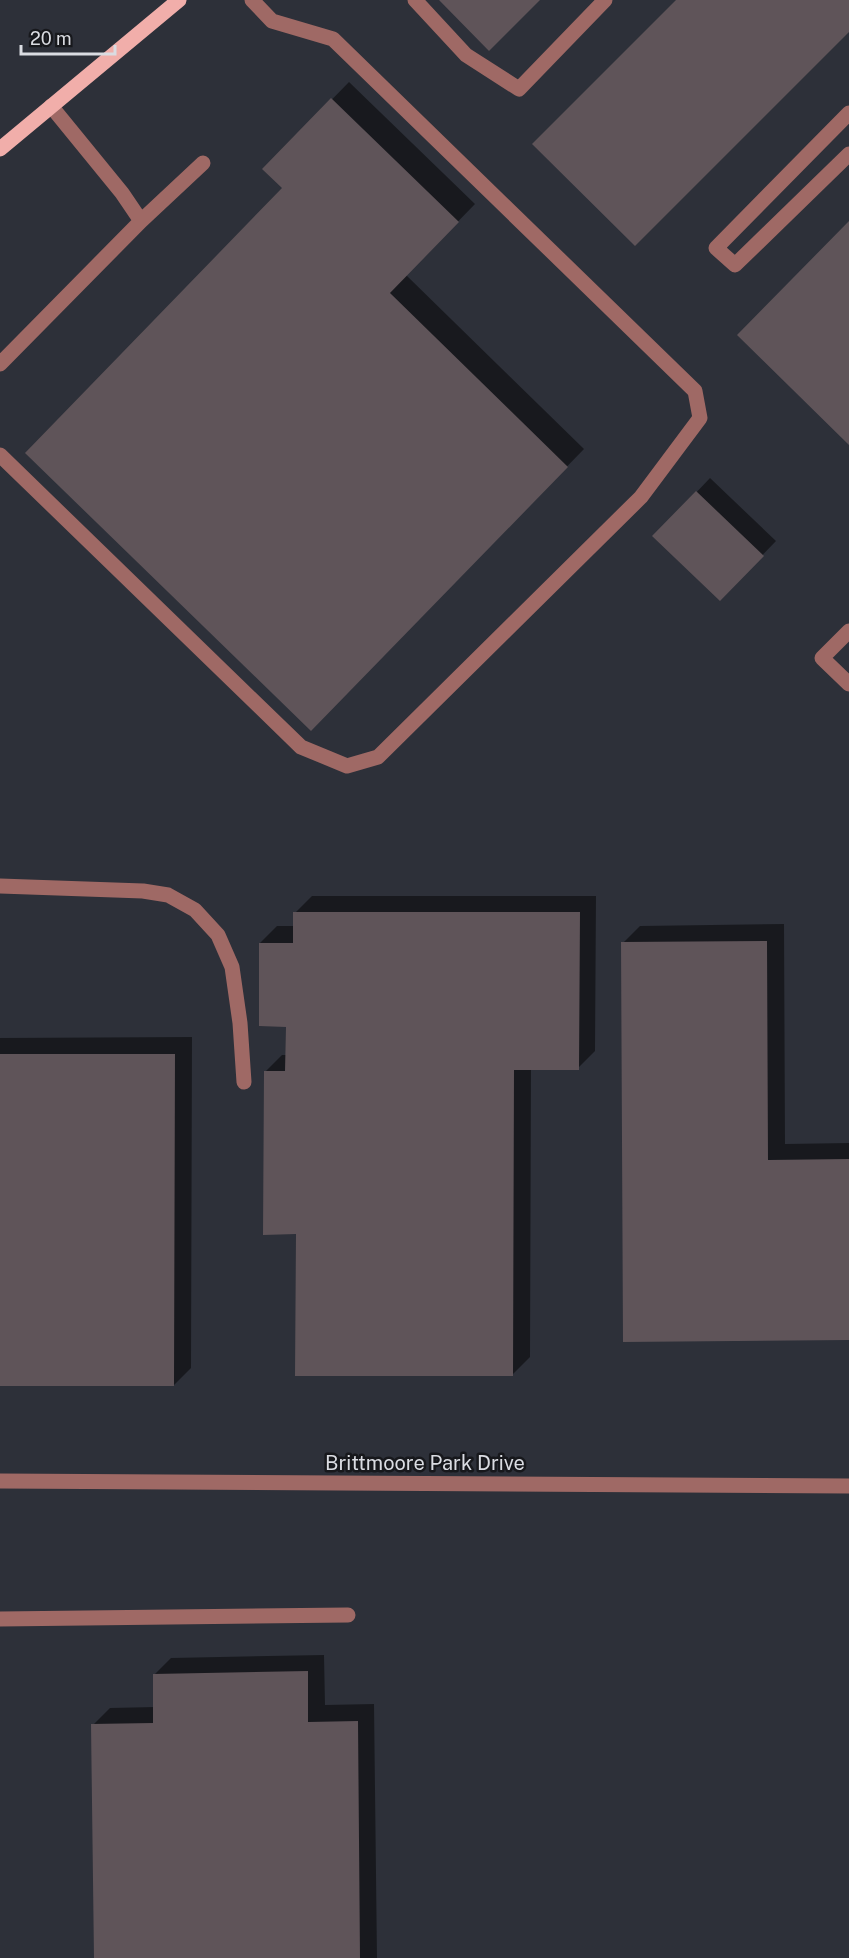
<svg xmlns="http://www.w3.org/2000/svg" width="849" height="1958" font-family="'Public Sans',sans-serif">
<rect width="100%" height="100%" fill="#2d3039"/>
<path fill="#0007" d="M349 82 475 204 406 275 584 449 328 712 285 188 264 169Z
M710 478 776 541 720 599 655 536Z
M312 896H596L595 1051 578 1068H531L530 1357 513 1374 298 1233 265 1072 282 1055H287L288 1025 260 943 277 926H295V913Z
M784 924 785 1144 849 1143V1338L623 943 640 926Z
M192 1037 191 1368 174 1385H0V1038Z
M324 1655 325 1705 374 1704 377 1958H95L93 1725 110 1708 155 1707 154 1675 171 1658Z"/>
<path fill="#5f5459" d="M439 0H540L489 51Z
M676 0H849V32L635 246 532 144Z
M331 98 459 222 390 293 568 467 311 731 25 453 282 188 262 169Z
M849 221V445L737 335Z
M696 491 764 556 720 601 652 536Z
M293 912H580L579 1070H514L513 1376H295L296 1234 263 1235 264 1071H285L286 1027 259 1026V943H293Z
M767 941 768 1160 849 1159V1340L623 1342 621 942Z
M0 1054H175L174 1386H0Z
M308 1671V1722L358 1721 360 1958H94L91 1724 153 1723V1674Z"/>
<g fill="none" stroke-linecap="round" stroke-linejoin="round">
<path stroke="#9f6965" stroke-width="15" d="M415 0 466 55 519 89 605 0
M51 106 122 193 141 221
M849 113 716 248 735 265 849 154
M0 364 141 221 203 163
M0 455 301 747 347 766 378 757 641 497 700 418 695 391 333 39 272 21 252 0
M849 631 822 658 849 684
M0 886 143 891 168 895 195 910 218 935 232 967 240 1023 244 1082
M0 1481 849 1486
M0 1619 348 1615"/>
<path stroke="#f1aeaa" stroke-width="15" d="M0 149 179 0"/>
</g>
<g text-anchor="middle" stroke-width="5" stroke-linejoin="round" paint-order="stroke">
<g font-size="20" fill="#dadce2" stroke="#17181c">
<text x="425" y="1470">Brittmoore Park Drive</text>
</g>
</g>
<path d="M21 45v9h94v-9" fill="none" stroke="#dadce2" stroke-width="3"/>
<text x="30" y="45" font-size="18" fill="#dadce2" stroke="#17181c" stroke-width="4.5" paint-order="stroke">20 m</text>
</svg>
